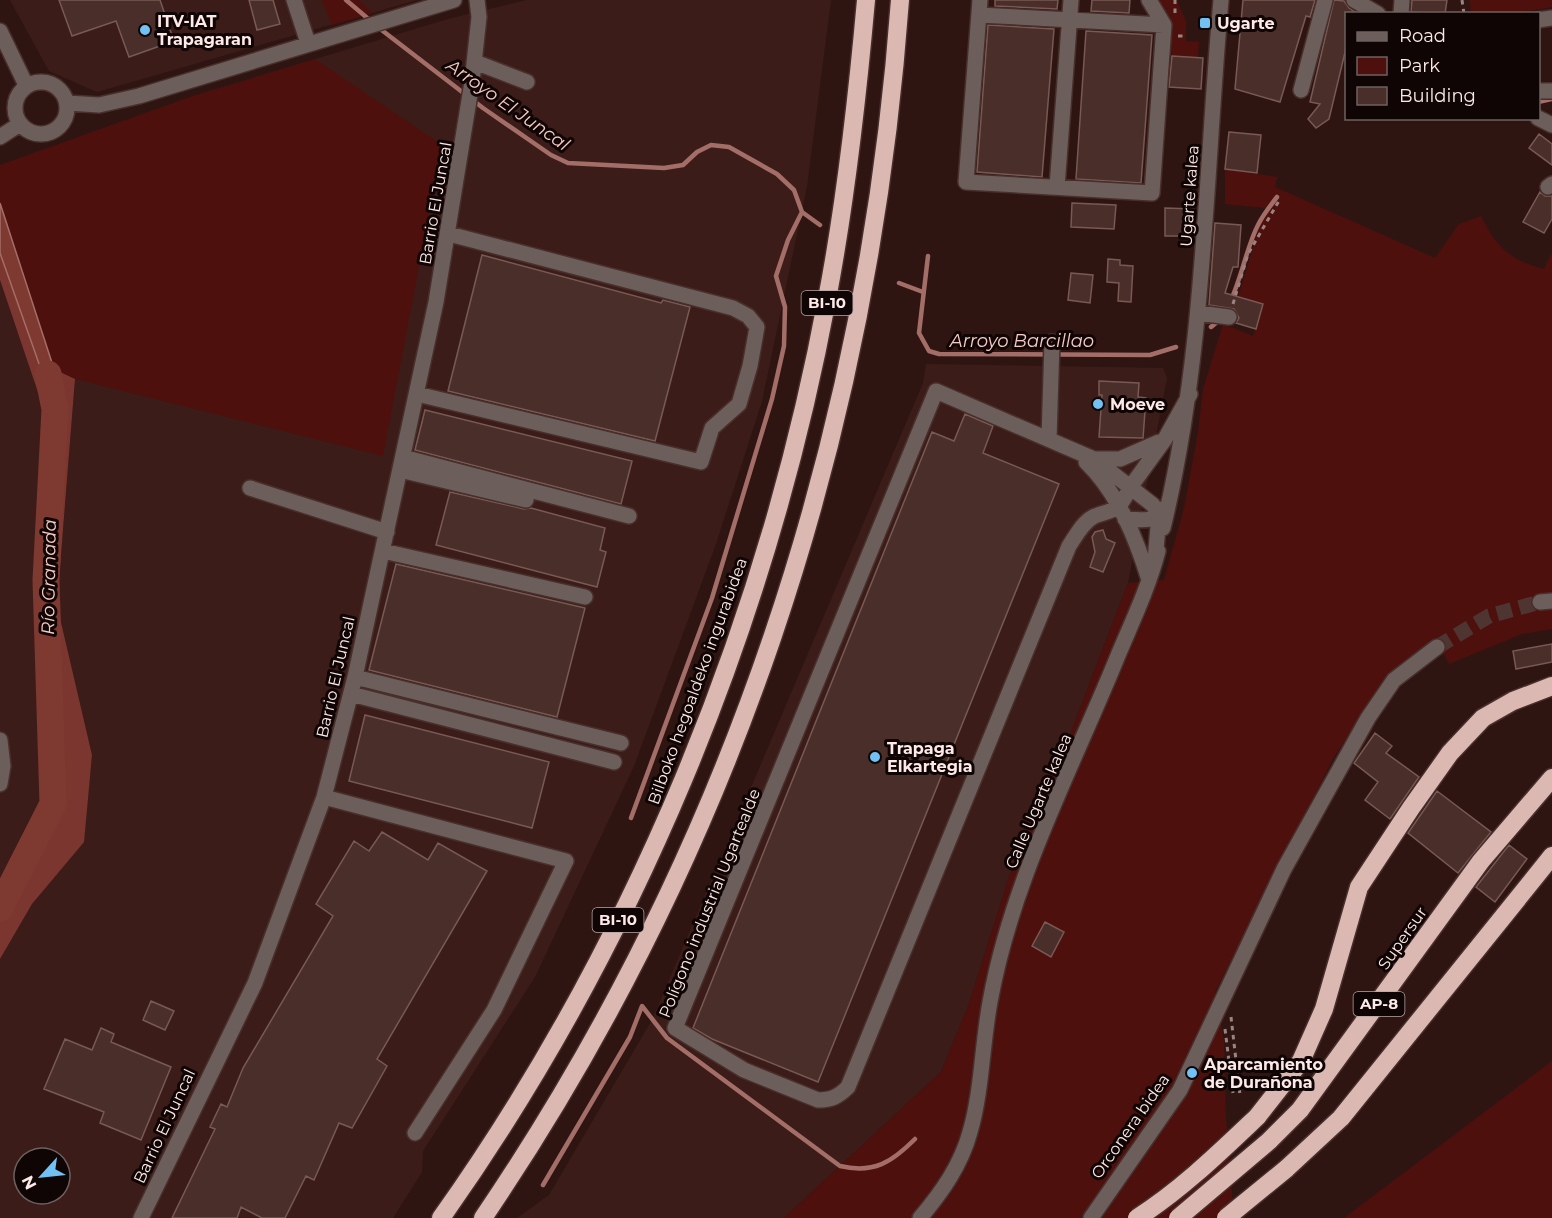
<svg xmlns="http://www.w3.org/2000/svg" width="1552" height="1218" font-family="Montserrat,sans-serif">
<rect width="100%" height="100%" fill="#2f1512"/>
<path fill="#3c1c18" fill-rule="evenodd" d="M10 0H417L97 92 49 71Z
M527 0H831L807 186 762 401 716 544 634 766 535 977 423 1151 422 1172 393 1218H0V959L32 904 83 842 92 755 57 605 75 379 15 160 193 96 448 19ZM24 1158H60V1194H24Z
M0 280 47 419 36 580 45 794 0 893Z
M926 364 1163 368 1167 378 1128 583 1066 745 1009 877 969 1004 941 1072 784 1218H517L549 1195 652 1020 923 383Z"/>
<path fill="#4e100c" d="M322 0H359L373 13 332 25Z
M1159 0H1177L1186 21V41L1199 42 1198 58 1172 56 1169 16Z
M1469 0H1552V7L1518 13H1471Z
M315 59 442 145 383 456 75 379 54 369 0 203V165L193 96Z
M1225 169 1277 177 1275 187 1435 258 1459 224 1481 216C1496 247 1510 260 1544 269L1552 252V629L1522 634 1449 664 1436 640 1360 717 1333 759 1215 992 1224 1042 1226 1118 1234 1218H784L941 1072 969 1004 1009 877 1066 745 1128 583 1164 580 1184 508 1198 432 1203 389 1223 324 1253 336 1263 304 1238 297 1265 208 1225 204Z
M1552 1061V1218H1344Z"/>
<path fill="#7b362f" d="M0 253 54 407V369L75 379 57 605 92 755 84 842 32 904 0 959V893L45 794 36 580 47 419 0 280Z"/>
<path fill="#7e3931" stroke="#a46e68" stroke-width="1.5" d="M0 203 54 369 55 409 0 253Z"/>
<g fill="none" stroke-linecap="round" stroke-linejoin="round">
<path stroke="#a46e68" stroke-width="4.5" d="M346 0 372 22
M379 28 483 108 551 155 568 163 664 168 683 165 697 152 711 145 729 147 777 174 794 190 802 212 820 225
M1538 102 1552 99
M928 256 919 333 929 351 939 354 1150 355 1176 347
M899 283 923 292
M1211 327C1237 310 1243 253 1258 225 1263 215 1270 206 1277 197
M631 818 712 598 772 399 784 346 785 307 776 276 788 240 802 212
M543 1185 630 1037 642 1006 667 1038 840 1166C874 1174 892 1162 915 1139"/>
<path stroke="#7e3931" stroke-width="27" d="M0 908 53 804 46 580 55 409 48 374"/>
</g>
<path fill="#492e2a" stroke="#785954" stroke-width="1.5" d="M59 0H160L174 41 129 57 116 21 72 36Z
M249 0H273L280 24 257 30Z
M995 0H1058L1057 9 995 6Z
M1092 0H1130L1129 13 1091 11Z
M1243 0H1315L1310 17 1306 16 1280 102 1235 89Z
M1334 0 1344 1 1349 8 1358 14H1347V44L1329 119 1316 128 1308 119 1320 104 1310 102Z
M1412 0H1447L1445 14 1411 12Z
M988 25 1054 29 1042 177 977 172Z
M1086 31 1152 35 1141 183 1076 179Z
M1172 56 1203 58 1201 89 1169 87Z
M1229 132 1261 135 1257 173 1225 169Z
M1539 134 1552 144V165L1529 148Z
M1540 192 1545 196H1552V219L1544 233 1523 222Z
M1072 203 1116 205 1114 229 1071 227Z
M1165 208 1194 209V236H1165Z
M1215 223 1241 225 1238 267H1233L1225 293 1263 304 1256 329 1236 323 1239 318 1234 309 1209 305Z
M482 255 661 303 663 300 690 307 655 441 448 391Z
M1108 259 1120 260V265L1133 266 1131 302 1118 301 1119 283 1107 282Z
M1071 273 1093 275 1090 303 1068 300Z
M1099 381 1139 383 1138 397 1146 398 1143 438 1099 437 1102 395H1099Z
M425 410 632 461 621 504 415 450Z
M965 414 993 426 983 453 1059 484 818 1082 712 1039 693 1028 932 432 954 441Z
M450 492 524 509 531 508 605 528 600 550 606 552 597 587 436 545Z
M1103 530 1106 539 1115 543 1103 572 1090 567 1095 552 1092 537 1095 532Z
M396 564 585 608 557 717 369 670Z
M1552 644V662L1516 669 1513 651Z
M365 715 549 762 532 828 349 781Z
M1375 733 1392 746 1386 753 1419 777 1390 819 1365 800 1378 782 1354 763Z
M1437 791 1491 832 1458 873 1408 833Z
M382 832 428 860 438 843 487 871 377 1059 387 1066 352 1128 339 1123 314 1180 306 1176 285 1218H262L241 1207 237 1218H172L215 1129 210 1127 221 1104 227 1107 243 1068 333 916 316 904 354 841 369 851Z
M1509 845 1527 859 1495 902 1476 887Z
M1045 922 1064 932 1051 957 1032 946Z
M151 1001 174 1011 165 1030 143 1020Z
M101 1028 114 1034 111 1042 171 1067 141 1140 100 1123 104 1112 44 1089 65 1039 92 1050Z"/>
<g fill="none" stroke-linecap="round" stroke-linejoin="round">
<path stroke="#4e3532" stroke-width="15" stroke-dasharray="15 8" stroke-linecap="butt" d="M1437 647 1489 616 1540 602"/>
<defs>
<path id="minor" d="M294 0 308 43
M980 0 966 182 1152 193 1164 25 1149 0
M1354 0 1378 14
M1401 14 1402 0
M979 15 1164 25
M1538 20 1552 18
M0 31 26 85
M475 62 527 82
M15 108a26 26 0 1 1 52 0a26 26 0 1 1-52 0Z
M1301 90 1325 0
M1538 91H1552
M67 103 99 105 139 96 454 0
M1538 118 1552 125
M0 137 20 124
M1057 187 1071 0
M1548 187 1552 184
M1199 313 1229 317
M417 394 701 462 712 428 739 404 750 366 757 327 748 316 733 308 449 234
M1049 439 1052 342
M403 457 629 516
M1094 459H1120L1159 442
M1086 462C1118 493 1136 538 1149 580
M400 470 526 500
M250 488 387 532
M1125 519C1140 520 1157 523 1165 508
M1163 528C1205 355 1205 177 1221 0
M383 551 585 597
M1155 561 1159 515 1153 505 1094 459 936 391 675 1028 744 1070 818 1100C831 1100 838 1097 848 1087L1069 546C1076 536 1082 523 1093 517 1100 513 1113 512 1119 506 1125 499 1129 489 1134 482L1165 439 1190 394
M1540 602 1552 601
M355 677 621 743
M351 694 614 762
M0 740 3 766 0 784
M324 797 566 861 494 1010 415 1133
M141 1218 255 983 324 797 355 677 436 302 472 82 479 17 477 0
M920 1218C942 1192 961 1165 970 1132 982 1091 982 1045 990 1002 1012 879 1073 767 1119 653 1133 620 1149 586 1158 551
M1091 1218 1180 1090 1284 869 1368 718 1394 680 1437 647"/>
<path id="highway" d="M1257 1117 1301 1061 1324 1009 1359 887 1411 808 1450 753 1483 718 1513 701 1552 686
M1269 1141 1300 1110 1481 861 1552 778
M1286 1169 1341 1118 1552 856
M441 1218C634 946 766 626 827 299 846 200 857 101 866 0
M483 1218C731 853 868 439 900 0"/>
</defs>
<use href="#minor" stroke="#482f2c" stroke-width="18"/>
<use href="#highway" stroke="#482f2c" stroke-width="21"/>
<path stroke="#9a8482" stroke-width="3" stroke-dasharray="4.5 4.5" stroke-linecap="butt" d="M1462 0 1464 14
M1175 13V0
M1178 36H1186
M1233 304 1248 254 1280 199
M1231 1017 1240 1095
M1225 1029 1233 1093"/>
<use href="#minor" stroke="#6c5e5b" stroke-width="15"/>
<use href="#highway" stroke="#dbb8b2" stroke-width="18"/>
<defs>
<path id="highway-bridge" d="M1137 1218C1181 1190 1219 1153 1257 1117
M1178 1218 1269 1141
M1226 1218 1286 1169"/>
</defs>
<use href="#highway-bridge" stroke="#482f2c" stroke-width="21" stroke-linecap="butt"/>
<use href="#highway-bridge" stroke="#dbb8b2" stroke-width="18"/>
</g>
<g fill="#71c1f5" stroke="#0f0504" stroke-width="2">
<rect x="1199" y="17" width="12" height="12" rx="3"/>
<circle cx="145" cy="30" r="6"/>
<circle cx="1098" cy="404" r="6"/>
<circle cx="875" cy="757" r="6"/>
<circle cx="1192" cy="1073" r="6"/>
</g>
<g text-anchor="middle" stroke-width="6" stroke-linejoin="round" paint-order="stroke">
<g fill="#0f0504" stroke="#b6a5a4" stroke-width="1.5">
<rect x="801.5" y="291" width="51" height="24" rx="4.5"/>
<rect x="592.5" y="908" width="51" height="24" rx="4.5"/>
<rect x="1353.5" y="992" width="51" height="24" rx="4.5"/>
</g>
<g font-size="15" font-weight="bold" fill="#fdeae8">
<text x="827" y="308">BI-10</text>
<text x="618" y="925">BI-10</text>
<text x="1379" y="1009">AP-8</text>
</g>
<g font-size="16" font-weight="bold" fill="#fdeae8" stroke="#0f0504" text-anchor="start">
<text x="157" y="27">ITV-IAT<tspan x="157" dy="18">Trapagaran</tspan></text>
<text x="1217" y="29">Ugarte</text>
<text x="1110" y="410">Moeve</text>
<text x="887" y="754">Trapaga<tspan x="887" dy="18">Elkartegia</tspan></text>
<text x="1204" y="1070">Aparcamiento<tspan x="1204" dy="18">de Durañona</tspan></text>
</g>
<g font-size="16" fill="#fdeae8" stroke="#0f0504">
<text transform="translate(1189 196) rotate(-86)" y="6">Ugarte kalea</text>
<text transform="translate(435 203) rotate(-80)" y="6">Barrio El Juncal</text>
<text transform="translate(335 677) rotate(-77)" y="6">Barrio El Juncal</text>
<text transform="translate(697 681) rotate(-70)" y="6">Bilboko hegoaldeko ingurabidea</text>
<text transform="translate(1038 801) rotate(-67)" y="6">Calle Ugarte kalea</text>
<text transform="translate(709 903) rotate(-68)" y="6">Polígono industrial Ugartealde</text>
<text transform="translate(1402 938) rotate(-55)" y="6">Supersur</text>
<text transform="translate(164 1126) rotate(-65)" y="6">Barrio El Juncal</text>
<text transform="translate(1130 1126) rotate(-55)" y="6">Orconera bidea</text>
</g>
<g font-size="18" font-style="italic" fill="#f7cbc5" stroke="#0f0504">
<text transform="translate(508 105) rotate(35)" y="6">Arroyo El Juncal</text>
<text x="1022" y="347">Arroyo Barcillao</text>
<text transform="translate(49 577) rotate(-89)" y="6">Río Granada</text>
</g>
</g>
<rect x="1345" y="12" width="195" height="108" fill="#0f0504" stroke="#6e615f" stroke-width="1.5"/>
<rect x="1357" y="32" width="30" height="9" fill="#6c5e5b" stroke="#6e615f" stroke-width="1.5"/>
<text x="1399" y="42" font-size="18" fill="#fdeae8">Road</text>
<rect x="1357" y="57" width="30" height="18" fill="#4e100c" stroke="#6e615f" stroke-width="1.5"/>
<text x="1399" y="72" font-size="18" fill="#fdeae8">Park</text>
<rect x="1357" y="87" width="30" height="18" fill="#492e2a" stroke="#6e615f" stroke-width="1.5"/>
<text x="1399" y="102" font-size="18" fill="#fdeae8">Building</text>
<g transform="translate(42 1176) rotate(243)"><circle r="28" fill="#0f0504" stroke="#6e615f" stroke-width="1.5"/>
<path d="M0-4.5L10 22L0 15L-10 22Z" fill="#71c1f5"/>
<text y="-9" font-size="16" font-weight="bold" text-anchor="middle" fill="#fdeae8">N</text>
</g>
</svg>
